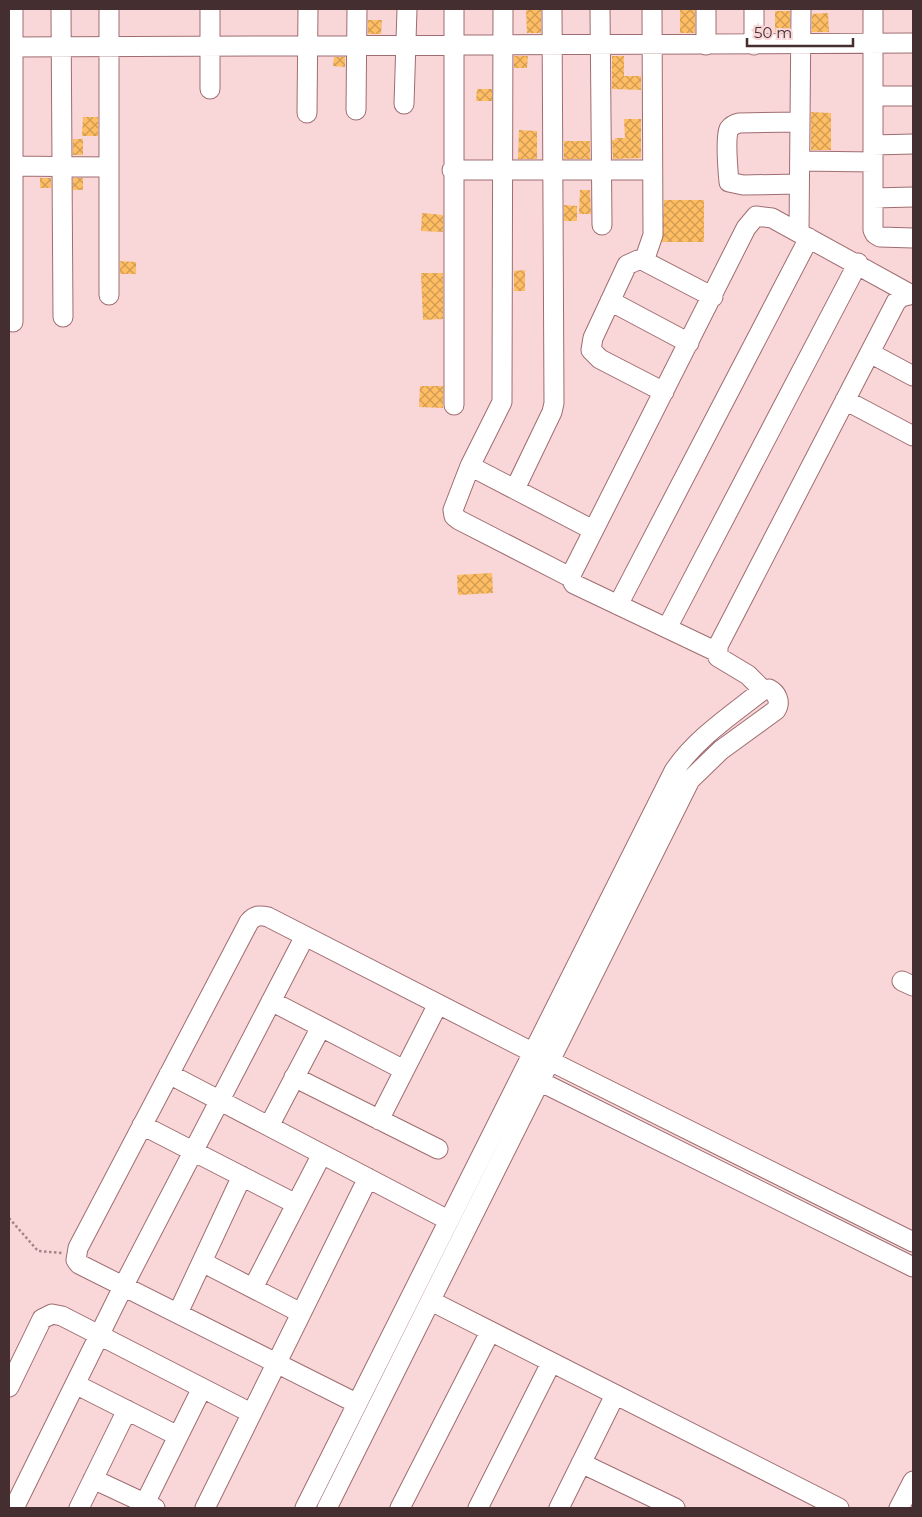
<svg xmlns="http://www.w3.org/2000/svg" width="922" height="1517" font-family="Montserrat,sans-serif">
<defs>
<pattern id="building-cross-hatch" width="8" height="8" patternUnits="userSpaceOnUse" patternTransform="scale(1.25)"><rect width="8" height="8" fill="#ffbe63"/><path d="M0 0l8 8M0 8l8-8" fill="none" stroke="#d09b52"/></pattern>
</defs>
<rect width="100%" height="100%" fill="#f9d6d8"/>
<path fill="url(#building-cross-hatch)" d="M526 9H541V33H527Z
M680 9H695V33H680Z
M775 11H790V32H775Z
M828 13 829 32H812V14Z
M368 20H382L381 34H368Z
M514 56H528L527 68H514Z
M612 56H624V76H641V90L612 89Z
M334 57H345V67L333 66Z
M477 89H492V101H476Z
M811 112 831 113V150H811Z
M83 117H98V136H82Z
M624 119H641V158L613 159 612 140H615V138H625Z
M519 130 537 131V159H518Z
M73 139H83V155H73Z
M564 141H590V159H564Z
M40 178H51V188H40Z
M73 178H83V190H73Z
M580 190H590L591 214H579Z
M664 200H704V242H662Z
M564 205 577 206V221H564Z
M422 213 443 215V232L421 231Z
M120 261 136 262V274H120Z
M525 270V291H514V271Z
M421 273H443V319L423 320Z
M420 386H443V408L419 407Z
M492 573 493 593 458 595 457 575Z"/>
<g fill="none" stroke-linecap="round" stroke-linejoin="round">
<defs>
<path id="minor" d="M61 9 63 317
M109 9V295
M210 9V89
M454 9V405
M503 9 502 402 470 466 453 510 454 516 459 520 570 577
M600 9 602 225
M754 9V45
M873 9V230L875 234 880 237 913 238
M706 45V9
M9 47 913 43
M873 96H913
M404 104 407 9
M356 110 357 9
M307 113 308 9
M873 145 913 144
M800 161 873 162
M9 166 109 167
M452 170H652
M799 184 743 185 729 182C728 171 725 138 729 129 732 125 735 124 739 123L800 122
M873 198 913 197
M799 232 801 9
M644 261 653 235 652 9
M610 301 689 343
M13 322V9
M870 353 913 376
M664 392 600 359 591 350 593 338 627 265 638 260 644 261 713 297
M845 400 913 436
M470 466 593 530
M515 489 552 412 554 403 552 9
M618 605 809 238
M667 628 858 263
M717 652 574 584 570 577 746 228 756 216 772 218 910 294
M763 690 748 675 718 657V646L896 302 901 297 913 294
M902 981 913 986
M271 1001 404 1070
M169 1074 448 1220
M529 1076 913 1267
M294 1077 438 1149
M379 1120 438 1004
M142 1125 296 1204
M269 1126 321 1027
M202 1262 301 1313
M253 1288 322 1154
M431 1301 839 1508
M178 1313 242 1176
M75 1384 178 1436
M9 1387 42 1319 52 1314 62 1316 251 1413
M356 1403 79 1264 76 1260 78 1248 249 922C255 915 260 915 268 917L532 1052 913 1242
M581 1463 675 1508
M93 1479 155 1508
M145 1503 202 1388
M14 1508 124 1285 305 936
M79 1508 127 1410
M205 1508 368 1178
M305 1508 674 771C696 738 733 714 763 690L769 689C777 693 781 702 776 710L721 750 690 780 327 1508
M400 1508 490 1332
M478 1508 551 1363
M559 1508 615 1395
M899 1508 913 1481"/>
</defs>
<use href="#minor" stroke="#9f6d71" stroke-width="21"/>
<path stroke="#a18587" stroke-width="2.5" stroke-dasharray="2.5 2.5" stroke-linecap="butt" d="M9 1218 38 1251 62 1253"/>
<use href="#minor" stroke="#fff" stroke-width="19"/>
</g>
<rect width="922" height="1517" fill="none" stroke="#442e30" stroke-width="20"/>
<path d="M747 38v8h106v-8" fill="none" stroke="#442e30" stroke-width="2.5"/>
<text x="754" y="38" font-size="15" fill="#442e30" stroke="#f9d6d8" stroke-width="4" paint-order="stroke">50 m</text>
</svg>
